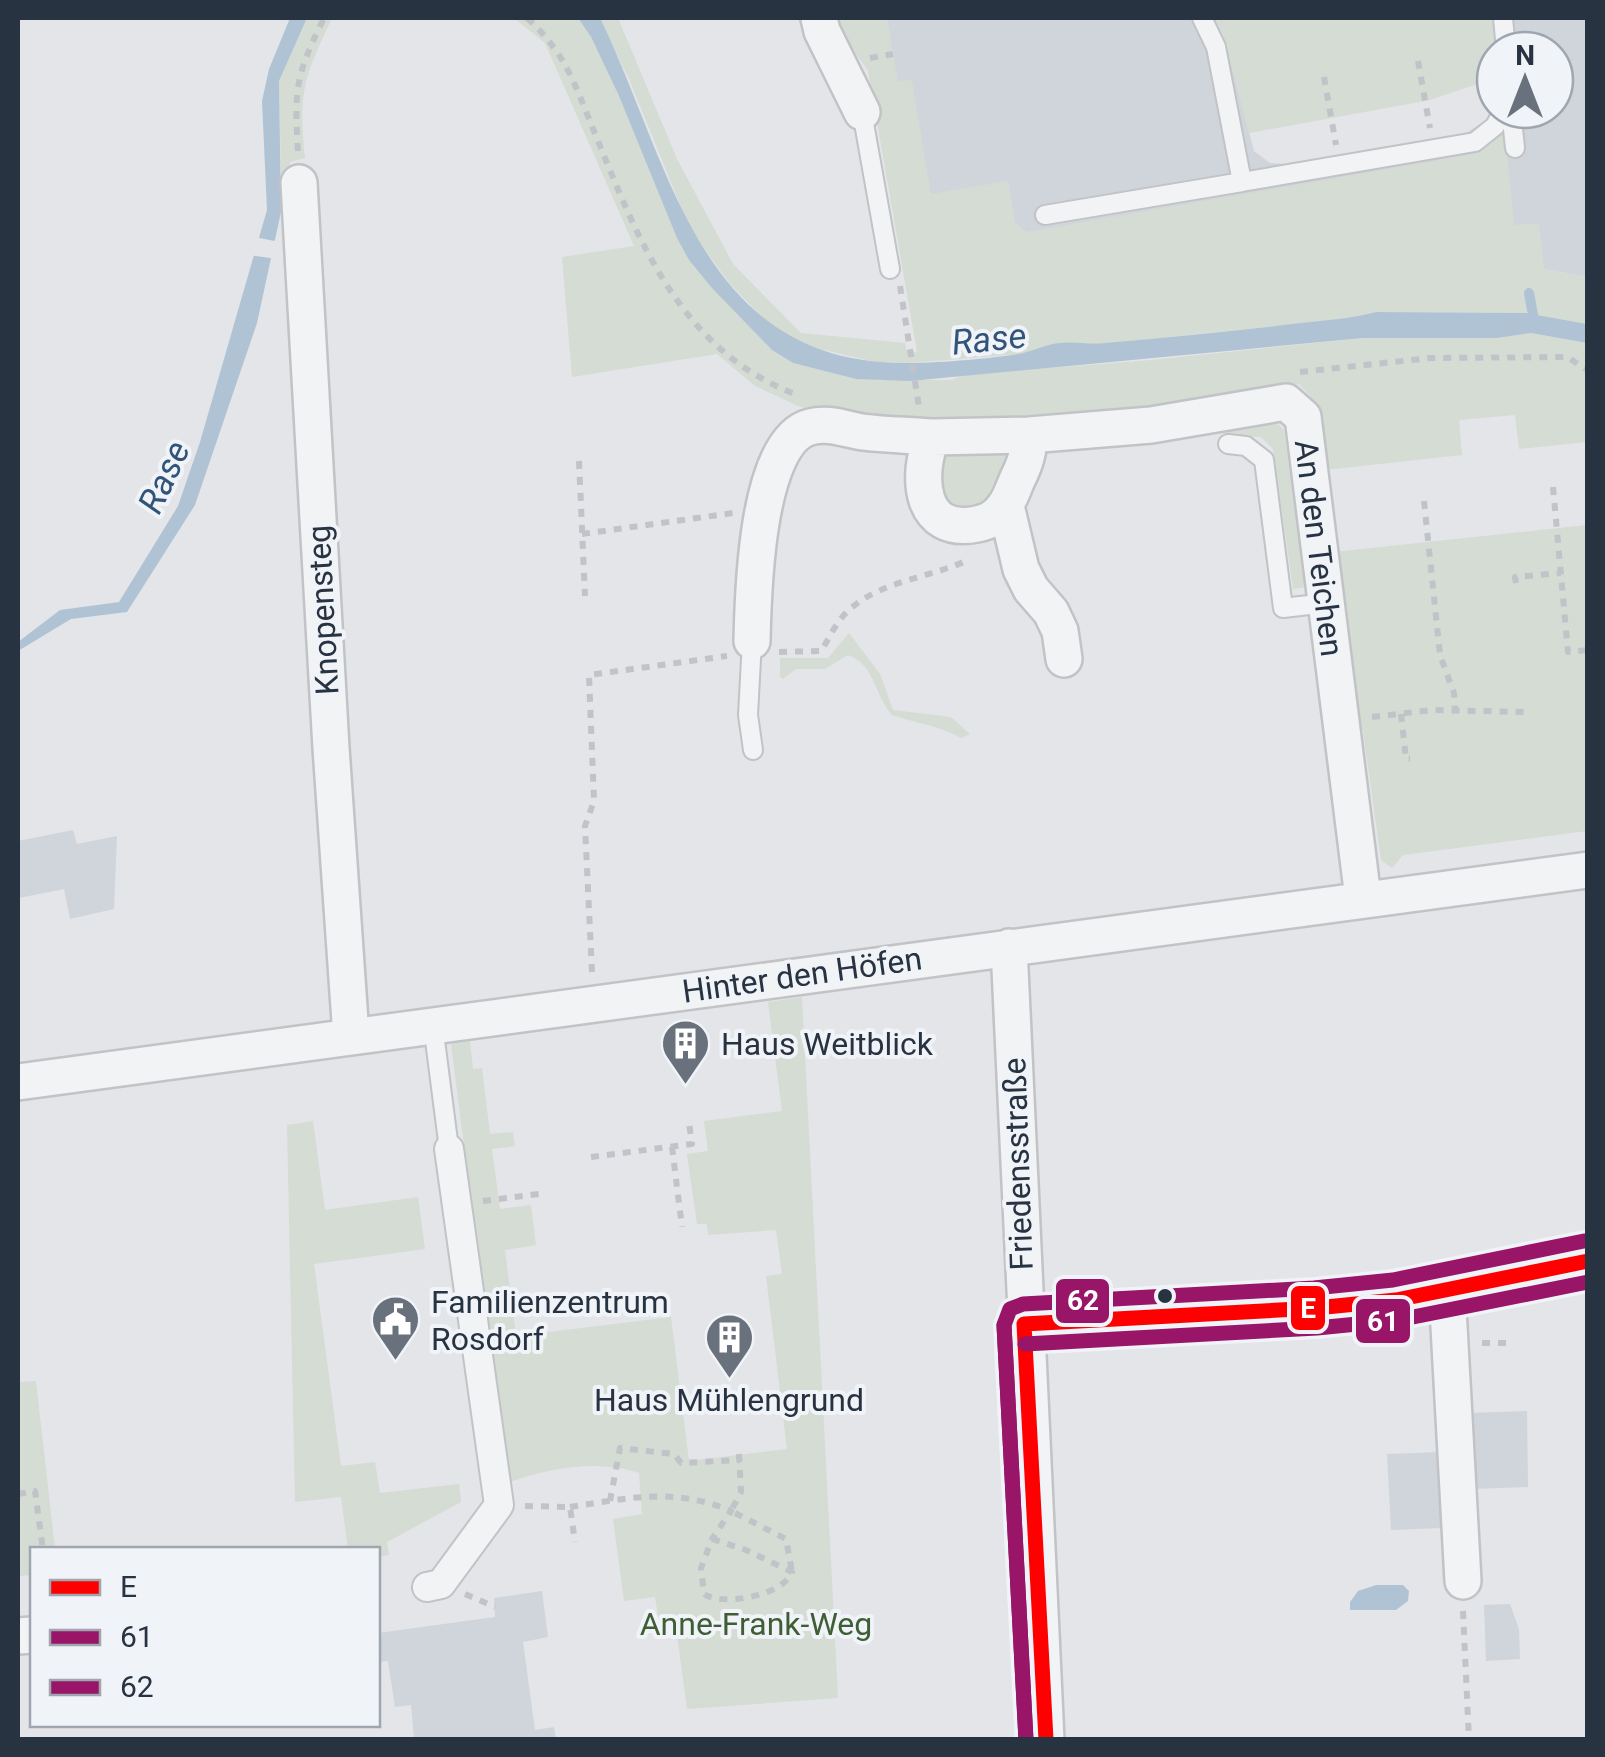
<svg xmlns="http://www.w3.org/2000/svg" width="1605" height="1757" font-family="Roboto,sans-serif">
<rect width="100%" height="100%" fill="#e3e5e8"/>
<path fill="#d0d5db" d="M830 18H1215L1225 40 1254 151 1270 163 1287 164 1465 134 1486 120 1495 103V110H1555V50H1497L1494 18H1587V277L1544 269 913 316 868 70Z
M73 830 77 844 117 836 114 909 70 919 64 889 19 898 18 841Z
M1527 1411 1528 1487 1474 1489 1470 1413Z
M1440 1452 1443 1528 1391 1530 1387 1454Z
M542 1591 548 1637 523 1642 535 1730 554 1727 556 1739H414L411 1705 395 1707 388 1661 378 1662V1633L495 1617 494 1598Z
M1510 1604 1519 1629 1520 1659 1486 1661 1484 1605Z"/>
<path fill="#d4dcd3" d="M307 18H332C304 78 298 90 305 158L290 162V173H281L279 81Z
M514 18H578L591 37 619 96 689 260 772 350 793 363 856 379 952 380 960 376 1010 371 1140 361 1363 338H1497L1531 333 1587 343V442L1519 449 1515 415 1459 420 1462 455 1325 470 1313 399 1299 384 1153 407 942 420 858 421 798 406 755 386 717 354 572 377 562 257 634 246 545 43Z
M599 18H618L677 159 733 264 801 333 905 343 907 353 917 352 868 70 830 18H887L898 81 912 80 931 194 1008 181 1015 223 1027 232 1478 153 1505 132 1514 225 1539 223 1544 269 1587 277V324L1526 313 1376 312 1355 318 1101 344 1059 343 1020 354 907 363 876 362 802 345 768 323 730 284 690 229 629 79Z
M1215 18H1494L1497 50 1495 78 1430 100 1249 133 1225 40Z
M1273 419 1284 430 1305 587 1293 589 1273 449 1261 437 1227 436 1226 425Z
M1014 450 986 509 964 513 937 499 938 465 949 453Z
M1587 525V831L1403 855 1392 868 1381 860 1363 731 1353 703 1334 552Z
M849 633 880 674 893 710 951 717 970 734 961 738C941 726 915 723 892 715 875 697 875 664 848 655L825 669H796L783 679 780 677V658H828Z
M802 997 838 1698 687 1709 675 1620 659 1622 655 1597 624 1601 613 1519 642 1514 639 1473C597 1459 548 1468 507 1483L451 1044 470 1041 473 1069 482 1068 490 1134 513 1132 515 1146 492 1149 500 1209 531 1205 536 1245 505 1250 516 1336 671 1317 689 1461 787 1449 766 1276 782 1274 776 1230 708 1235 707 1224H697L687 1154 708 1151 704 1121 782 1111 768 1002Z
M313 1121 325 1210 418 1197 425 1249 314 1264 341 1466 375 1462 380 1493 459 1484 461 1502 387 1542 389 1555 378 1557V1550L348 1549 341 1497 295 1502 287 1125Z
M36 1381 55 1549 32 1550V1575L18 1576V1382Z"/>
<path fill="#b0c3d4" d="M290 18H307L279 81 281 212 257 323 195 505 127 612 71 619 18 651V642L60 610 119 602 178 506 200 442 267 210 262 101 269 69Z
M578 18H599L601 20C672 167 700 362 903 363 934 363 993 359 1023 353 1035 350 1048 344 1060 343 1075 341 1090 345 1105 343 1171 337 1236 331 1301 323 1327 320 1351 319 1376 312L1526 313 1587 324V343L1531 333 1497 338H1363L910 381 856 379 793 363 772 350 712 288 689 260 677 238 619 96 591 37Z
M1376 1585H1403L1409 1591 1408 1601 1396 1610H1350V1602L1358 1591Z"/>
<path fill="#e3e5e8" d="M254 237 280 242 277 259 249 255Z"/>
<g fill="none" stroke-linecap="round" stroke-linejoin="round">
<path stroke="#b0c3d4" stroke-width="10" d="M1529 293 1535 326"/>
<defs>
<path id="service" d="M1503 18 1506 50
M1511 110 1515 148
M862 112 890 269
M1242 182 1475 142 1495 126 1504 110
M1045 215 1242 182 1216 47 1202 18
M1228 444 1246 446 1264 460 1283 608 1326 603
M752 641 748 715 753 750
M433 1025 449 1149"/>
<path id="pedestrian" d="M427 1587 441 1584 499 1505 449 1149"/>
<path id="minor" d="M819 18 822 31 862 112
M299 183 331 748 351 1036
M1029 435C1029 452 1025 464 1017 480 1013 489 1010 500 1003 508 997 517 987 522 977 524 919 536 916 475 932 437L1029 435 1151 425 1286 402 1303 417 1363 898
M1006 506 1021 569 1031 589 1051 612 1060 631 1064 659
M752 641C753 595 756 441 810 427 829 422 844 429 863 432 886 435 909 435 932 437
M1009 947 1046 1740
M18 1082 1588 870
M1447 1290 1463 1581
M1024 1324 1316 1308 1396 1300 1588 1261
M18 1636 32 1635"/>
</defs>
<use href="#service" stroke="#c1c3c6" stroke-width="22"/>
<use href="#pedestrian" stroke="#c1c3c6" stroke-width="32"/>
<use href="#minor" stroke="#c1c3c6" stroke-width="40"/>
<path stroke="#c1c3c8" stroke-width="6" stroke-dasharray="8 8" stroke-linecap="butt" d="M527 18C567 54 576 88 596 136 639 242 681 351 797 395
M870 58 893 54
M1418 61 1430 128
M1324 77 1336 145
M298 151C294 88 296 75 324 18
M900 286 919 407
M1300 372 1430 358 1567 357 1588 370
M579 461 585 596
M1553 487 1568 652 1588 650
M1424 501 1440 655 1454 693 1455 710
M582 534 733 513
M1516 583 1515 577 1561 573
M779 652 821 651C829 639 836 622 847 612 878 581 930 578 968 560
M1401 714 1406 759H1410
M1372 717 1432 710 1525 712
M592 972 585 826 594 801 589 675 727 656
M672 1147 682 1227
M591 1157 692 1144 689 1123
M483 1201 539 1194
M496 1293 510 1291
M1482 1343H1507
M739 1454 741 1492 731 1511 786 1539 792 1572
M18 1494 35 1491 43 1550
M610 1501 620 1448 674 1454 681 1463 740 1460
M525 1506 570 1507 575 1542
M570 1507C629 1498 675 1487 731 1511L712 1539
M712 1539 746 1550 792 1572C784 1595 723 1607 704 1594L701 1568Z
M465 1594 495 1607
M1463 1611 1469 1740"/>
<use href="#service" stroke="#f2f3f4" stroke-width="18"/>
<use href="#pedestrian" stroke="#f2f3f4" stroke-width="28"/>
<use href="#minor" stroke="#f2f3f4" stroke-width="35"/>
<defs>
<path id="bus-1" d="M1024 1324 1316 1308 1396 1300 1588 1261
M1024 1324 1046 1740"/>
<path id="bus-2" d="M1004 1325 1026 1740
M1025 1344 1317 1328 1398 1320 1588 1282"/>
<path id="bus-3" d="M1026 1740 1004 1325 1010 1309 1023 1304 1314 1288 1393 1280 1584 1241"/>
</defs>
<use href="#bus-1" stroke="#f0f3f7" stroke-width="22"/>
<use href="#bus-2" stroke="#f0f3f7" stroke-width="22"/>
<use href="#bus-3" stroke="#f0f3f7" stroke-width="22"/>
<use href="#bus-1" stroke="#f00" stroke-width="15"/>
<use href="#bus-2" stroke="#981568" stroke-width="15"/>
<use href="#bus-3" stroke="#981568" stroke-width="15"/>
</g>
<defs>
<symbol id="building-pin" viewBox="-11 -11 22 30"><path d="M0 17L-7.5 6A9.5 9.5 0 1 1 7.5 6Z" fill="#69717c" stroke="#f0f3f7"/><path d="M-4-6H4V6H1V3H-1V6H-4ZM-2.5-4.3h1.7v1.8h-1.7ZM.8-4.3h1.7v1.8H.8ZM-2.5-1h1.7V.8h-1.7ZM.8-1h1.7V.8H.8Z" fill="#fff"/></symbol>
<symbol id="civic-pin" viewBox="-11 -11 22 30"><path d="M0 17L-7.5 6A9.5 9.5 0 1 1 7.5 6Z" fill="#69717c" stroke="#f0f3f7"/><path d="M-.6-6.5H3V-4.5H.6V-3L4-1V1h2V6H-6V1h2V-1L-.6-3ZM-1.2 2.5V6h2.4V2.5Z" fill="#fff"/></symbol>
</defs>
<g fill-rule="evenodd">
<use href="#building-pin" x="658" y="1016" width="55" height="75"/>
<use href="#civic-pin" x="368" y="1292" width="55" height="75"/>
<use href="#building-pin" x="702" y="1310" width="55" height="75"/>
</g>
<circle fill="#283342" stroke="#f0f3f7" stroke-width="4" cx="1165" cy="1296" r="9"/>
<g text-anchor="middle" stroke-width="8" stroke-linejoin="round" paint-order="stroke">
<g font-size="32" fill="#283342" stroke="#f0f3f7">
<text transform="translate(1319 548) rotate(83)" y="11">An den Teichen</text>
<text transform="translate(323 610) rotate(-93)" y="11">Knopensteg</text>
<text transform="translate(802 975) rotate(-8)" y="11">Hinter den Höfen</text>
<text transform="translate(1018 1164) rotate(-92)" y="11">Friedensstraße</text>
</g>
<g font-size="32" fill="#283342" stroke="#f0f3f7" text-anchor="start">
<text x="721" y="1055">Haus Weitblick</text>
<text x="431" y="1313">Familienzentrum<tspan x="431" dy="37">Rosdorf</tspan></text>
<text x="729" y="1411" text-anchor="middle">Haus Mühlengrund</text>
</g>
<g font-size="32" fill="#3f5e35" stroke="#f0f3f7">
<text x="756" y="1635">Anne-Frank-Weg</text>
</g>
<g font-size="35" font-style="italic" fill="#315478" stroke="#f0f3f7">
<text transform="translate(989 339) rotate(-6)" y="12">Rase</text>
<text transform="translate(164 477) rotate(-65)" y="12">Rase</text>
</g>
</g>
<g stroke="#f0f3f7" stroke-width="4">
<rect x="1054" y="1277" width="57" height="48" rx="10" fill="#981568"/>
<rect x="1289" y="1284" width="38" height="48" rx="10" fill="#f00"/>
<rect x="1354" y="1297" width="58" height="48" rx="10" fill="#981568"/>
</g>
<g font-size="28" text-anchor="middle" font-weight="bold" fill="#fff">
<text x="1083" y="1310">62</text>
<text x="1308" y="1318">E</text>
<text x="1383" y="1331">61</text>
</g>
<rect width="1605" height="1757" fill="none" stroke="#283342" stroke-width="40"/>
<rect x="30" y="1547" width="350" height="180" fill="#f0f3f7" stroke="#a0a6af" stroke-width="2.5"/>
<rect x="50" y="1580" width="50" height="15" fill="#ff0000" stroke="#a0a6af" stroke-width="2.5"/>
<text x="120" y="1597" font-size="30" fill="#283342">E</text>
<rect x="50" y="1630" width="50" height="15" fill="#981568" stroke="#a0a6af" stroke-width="2.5"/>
<text x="120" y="1647" font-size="30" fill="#283342">61</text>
<rect x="50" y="1680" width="50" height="15" fill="#981568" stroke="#a0a6af" stroke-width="2.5"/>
<text x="120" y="1697" font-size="30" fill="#283342">62</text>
<g transform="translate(1525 80)"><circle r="48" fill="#f0f3f7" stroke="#a0a6af" stroke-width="2.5"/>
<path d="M0-8L18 38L0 25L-18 38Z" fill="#69717c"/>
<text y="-15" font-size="28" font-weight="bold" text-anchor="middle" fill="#283342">N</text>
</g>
</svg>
